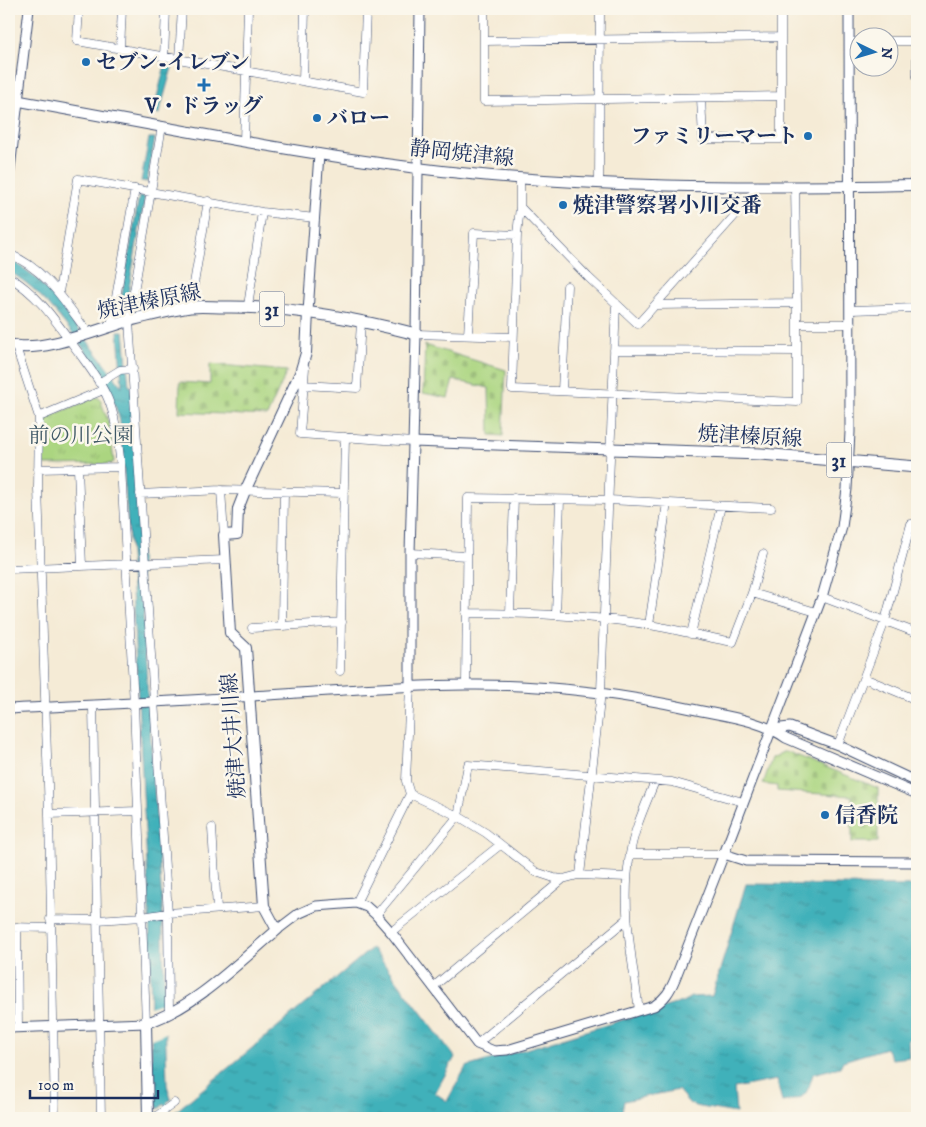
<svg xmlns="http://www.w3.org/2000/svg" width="926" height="1127" font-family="'IM FELL DW Pica','Noto Serif JP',serif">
<defs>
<pattern id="grass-tufts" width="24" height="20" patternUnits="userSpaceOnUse" patternTransform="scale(1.25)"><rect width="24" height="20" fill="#abd580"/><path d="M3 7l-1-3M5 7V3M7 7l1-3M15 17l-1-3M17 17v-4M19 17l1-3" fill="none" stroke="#93b771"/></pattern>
<pattern id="cemetery-stones" width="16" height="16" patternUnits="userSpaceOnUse" patternTransform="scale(1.25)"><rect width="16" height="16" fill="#abd580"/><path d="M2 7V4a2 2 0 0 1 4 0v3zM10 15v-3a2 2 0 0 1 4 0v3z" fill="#93b771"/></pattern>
<pattern id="water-ripples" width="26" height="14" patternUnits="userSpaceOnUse" patternTransform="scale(1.25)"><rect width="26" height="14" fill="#41b1ba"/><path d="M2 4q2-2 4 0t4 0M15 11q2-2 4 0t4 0" fill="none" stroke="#36909a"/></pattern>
</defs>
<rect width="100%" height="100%" fill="#fbf7ec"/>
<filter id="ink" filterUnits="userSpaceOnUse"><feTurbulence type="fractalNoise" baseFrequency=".02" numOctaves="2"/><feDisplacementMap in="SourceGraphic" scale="10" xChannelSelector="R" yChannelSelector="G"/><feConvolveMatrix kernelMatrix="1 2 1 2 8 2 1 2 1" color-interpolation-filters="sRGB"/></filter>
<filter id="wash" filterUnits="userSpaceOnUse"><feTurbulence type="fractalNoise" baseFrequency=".0096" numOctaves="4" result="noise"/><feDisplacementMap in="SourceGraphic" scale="20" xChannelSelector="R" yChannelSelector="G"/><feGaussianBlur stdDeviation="1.12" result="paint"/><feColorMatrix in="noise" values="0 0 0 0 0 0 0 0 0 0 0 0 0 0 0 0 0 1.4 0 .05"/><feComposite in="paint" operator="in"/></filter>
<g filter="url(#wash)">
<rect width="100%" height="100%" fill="#f5ebd6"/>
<path fill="url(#grass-tufts)" stroke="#63826f" d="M97 397 100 399 109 424 114 462 110 464 45 465 42 461 43 419Z"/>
<path fill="url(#cemetery-stones)" stroke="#63826f" d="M425 345 506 370 503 436 490 435 489 388 453 380 448 398 423 393Z
M210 364 287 371 267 416 179 412 180 382 210 384Z
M786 751 878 788V842H852V796L777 791V786L763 784 772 758Z"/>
<path fill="url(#water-ripples)" stroke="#2e708c" d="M166 61 173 64 159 114 153 113Z
M149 138H155L147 182 141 181Z
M139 196 145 197 125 311H119Z
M9 258 34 276 60 304 122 387 118 331H124L129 386H131L147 683 162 903 167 1085 171 1099 158 1109 152 1085 149 902 130 553 120 421C110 379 63 316 31 287 24 281 16 276 9 271Z
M746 884 917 886V1031L908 1040 909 1057 892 1059 886 1048 843 1061 840 1067 813 1074C806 1097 806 1098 782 1102L777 1080 734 1088 736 1113 695 1106 689 1103 678 1090 624 1101 621 1118H168L372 948 455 1057 435 1093 447 1101 466 1067 682 1002 691 997 712 996Z"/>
<path fill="#f5ebd6" d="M166 1001V1033L149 1040 148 1008Z"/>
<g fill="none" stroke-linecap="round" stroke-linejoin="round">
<path stroke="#41b1ba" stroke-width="2.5" d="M165 1100 170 1116"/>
</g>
</g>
<g filter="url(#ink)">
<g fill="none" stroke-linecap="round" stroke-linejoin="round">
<defs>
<path id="minor" d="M79 9 77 41 363 92 366 9
M484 9V101L780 96
M916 9 917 77
M484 41 781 37
M888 41H916
M849 42H858
M120 49 122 9
M164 57 166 9
M179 59 182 9
M303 81 305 9
M701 98 703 139H781V9
M162 126 129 321 168 913 169 1014
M244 141 248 9
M520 178V207L588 277 638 324 746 203 758 186
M599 183 600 9
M520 207 517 235 512 389 797 402V303
M9 254C46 269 65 302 88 333
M9 277C40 295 58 325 79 353 89 367 101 382 108 399 117 420 118 443 121 467L134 704 146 1023
M59 292 78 179 262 212 315 218
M656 305 797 303 795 186
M248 306 262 212
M190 307 208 201
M851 310 917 308
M797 324H851
M111 326 135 189
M416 334 513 337
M468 335 474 233 517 235
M16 347 39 417 38 488 49 814 55 1118
M614 350 797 351
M305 368 300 434 413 442
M99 383 120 370 133 369
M303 385 357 388 361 322
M562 391 567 286
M39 417 103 390
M78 468 82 566
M38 469 121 467
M221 490 224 535
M140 494 221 490 343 493
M410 553 467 556
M9 569 225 560
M752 593 816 612
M822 597 917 633
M466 613C527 613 590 615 650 625 678 630 705 637 733 642L752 593 763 554
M510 613 514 498
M556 615 560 500
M282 625 284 491
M649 625 667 503
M252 628 342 622
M691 634 721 506
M340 671 345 437
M864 678 917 700
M466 685 468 498 608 500 771 508
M410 686 406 781 410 794
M93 706 101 1118
M838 745 885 621 911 524H917
M49 814 138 811
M212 828 217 909
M630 854H724
M580 875 601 692 616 303
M356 903 410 794 458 816 486 833 536 872 554 878 563 879 578 875 627 877
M376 915 458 816 468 765 672 782 743 802
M50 919 97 920 142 917 168 913 264 906
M9 927 51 928
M17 927 18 1028
M391 932 500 845
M433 987 563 879
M639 1010C632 959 621 906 630 854 634 829 646 804 655 781
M477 1044 627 919
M154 1118 174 1103"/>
<path id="tertiary" d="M9 177 29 9
M308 312 319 154
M413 442 611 449
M410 686V553L416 334 420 9
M9 709C90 705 171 702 253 696 324 692 395 685 465 685 542 684 618 693 692 709 724 716 759 719 786 738L917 794
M772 729 790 727 838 745 917 782
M724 854 822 597 842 527 847 489 850 432 849 9
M277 930 298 914 316 906 356 903 367 907 376 915 391 932 477 1044 494 1051 507 1050 654 1006C665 999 670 991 675 979L724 854 746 861 917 862
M9 1028 146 1023"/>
<path id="secondary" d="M9 99C145 123 280 151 417 168 583 189 750 188 917 185
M148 1118 146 1023C194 1008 238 963 277 930L264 906 246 648 230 633 224 535 237 534 238 509 245 491 300 373 306 353 308 312"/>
<path id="primary" d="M9 344C36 355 97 330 127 321 147 316 169 310 190 307 201 306 213 307 224 307 289 306 354 318 416 334
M611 449 761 454 917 467"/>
</defs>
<use href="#minor" stroke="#3c4b70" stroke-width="9"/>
<use href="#tertiary" stroke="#3c4b70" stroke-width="11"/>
<use href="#secondary" stroke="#3c4b70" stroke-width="12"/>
<use href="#primary" stroke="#3c4b70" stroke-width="13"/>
<use href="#minor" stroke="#fff" stroke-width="8"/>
<use href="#tertiary" stroke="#fff" stroke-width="9"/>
<use href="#secondary" stroke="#fff" stroke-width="10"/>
<use href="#primary" stroke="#fff" stroke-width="11"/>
</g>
</g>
<g fill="#1f6fb2" stroke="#fbf7ec" stroke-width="2">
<circle cx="86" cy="62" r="5"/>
<path d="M201.5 77.5h5v5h5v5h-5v5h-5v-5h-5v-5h5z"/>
<circle cx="317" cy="118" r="5"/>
<circle cx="808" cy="136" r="5"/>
<circle cx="563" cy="205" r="5"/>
<circle cx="825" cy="815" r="5"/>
</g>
<g text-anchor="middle" stroke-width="5" stroke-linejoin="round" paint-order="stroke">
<g fill="#fbf7ec" stroke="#5e6b89" stroke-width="1">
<rect x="259.5" y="291.5" width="25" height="35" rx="4"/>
<rect x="826.5" y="442.5" width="25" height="35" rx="4"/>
</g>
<g font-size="20" font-weight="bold" fill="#1b2f5e">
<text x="272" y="316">31</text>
<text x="839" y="467">31</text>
</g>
<g font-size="21" font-weight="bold" fill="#1b2f5e" stroke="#fbf7ec" text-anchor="start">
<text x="96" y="69">セブン-イレブン</text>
<text x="204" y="113" text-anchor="middle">V・ドラッグ</text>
<text x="327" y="125">バロー</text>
<text x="798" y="143" text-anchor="end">ファミリーマート</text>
<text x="573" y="212">焼津警察署小川交番</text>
<text x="835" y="822">信香院</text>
</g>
<g font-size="21" fill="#1b2f5e" stroke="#fbf7ec">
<text transform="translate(462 153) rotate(6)" y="7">静岡焼津線</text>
<text transform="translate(149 301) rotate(-11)" y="7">焼津榛原線</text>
<text transform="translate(750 436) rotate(3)" y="7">焼津榛原線</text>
<text transform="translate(233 736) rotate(-94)" y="7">焼津大井川線</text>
</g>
<g font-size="21" fill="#3f5866" stroke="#fbf7ec">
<text x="81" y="442">前の川公園</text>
</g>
</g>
<rect width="926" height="1127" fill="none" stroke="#fbf7ec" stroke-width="30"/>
<g transform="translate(874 52) rotate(95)"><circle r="24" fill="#fbf7ec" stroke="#a1a7b3"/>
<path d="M0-4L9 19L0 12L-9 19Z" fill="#1f6fb2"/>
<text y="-8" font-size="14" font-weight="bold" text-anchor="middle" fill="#1b2f5e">N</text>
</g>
<path d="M30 1090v8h128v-8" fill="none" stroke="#1b2f5e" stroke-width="2.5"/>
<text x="38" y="1090" font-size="15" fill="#1b2f5e" stroke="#fbf7ec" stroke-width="4" paint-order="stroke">100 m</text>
</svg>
